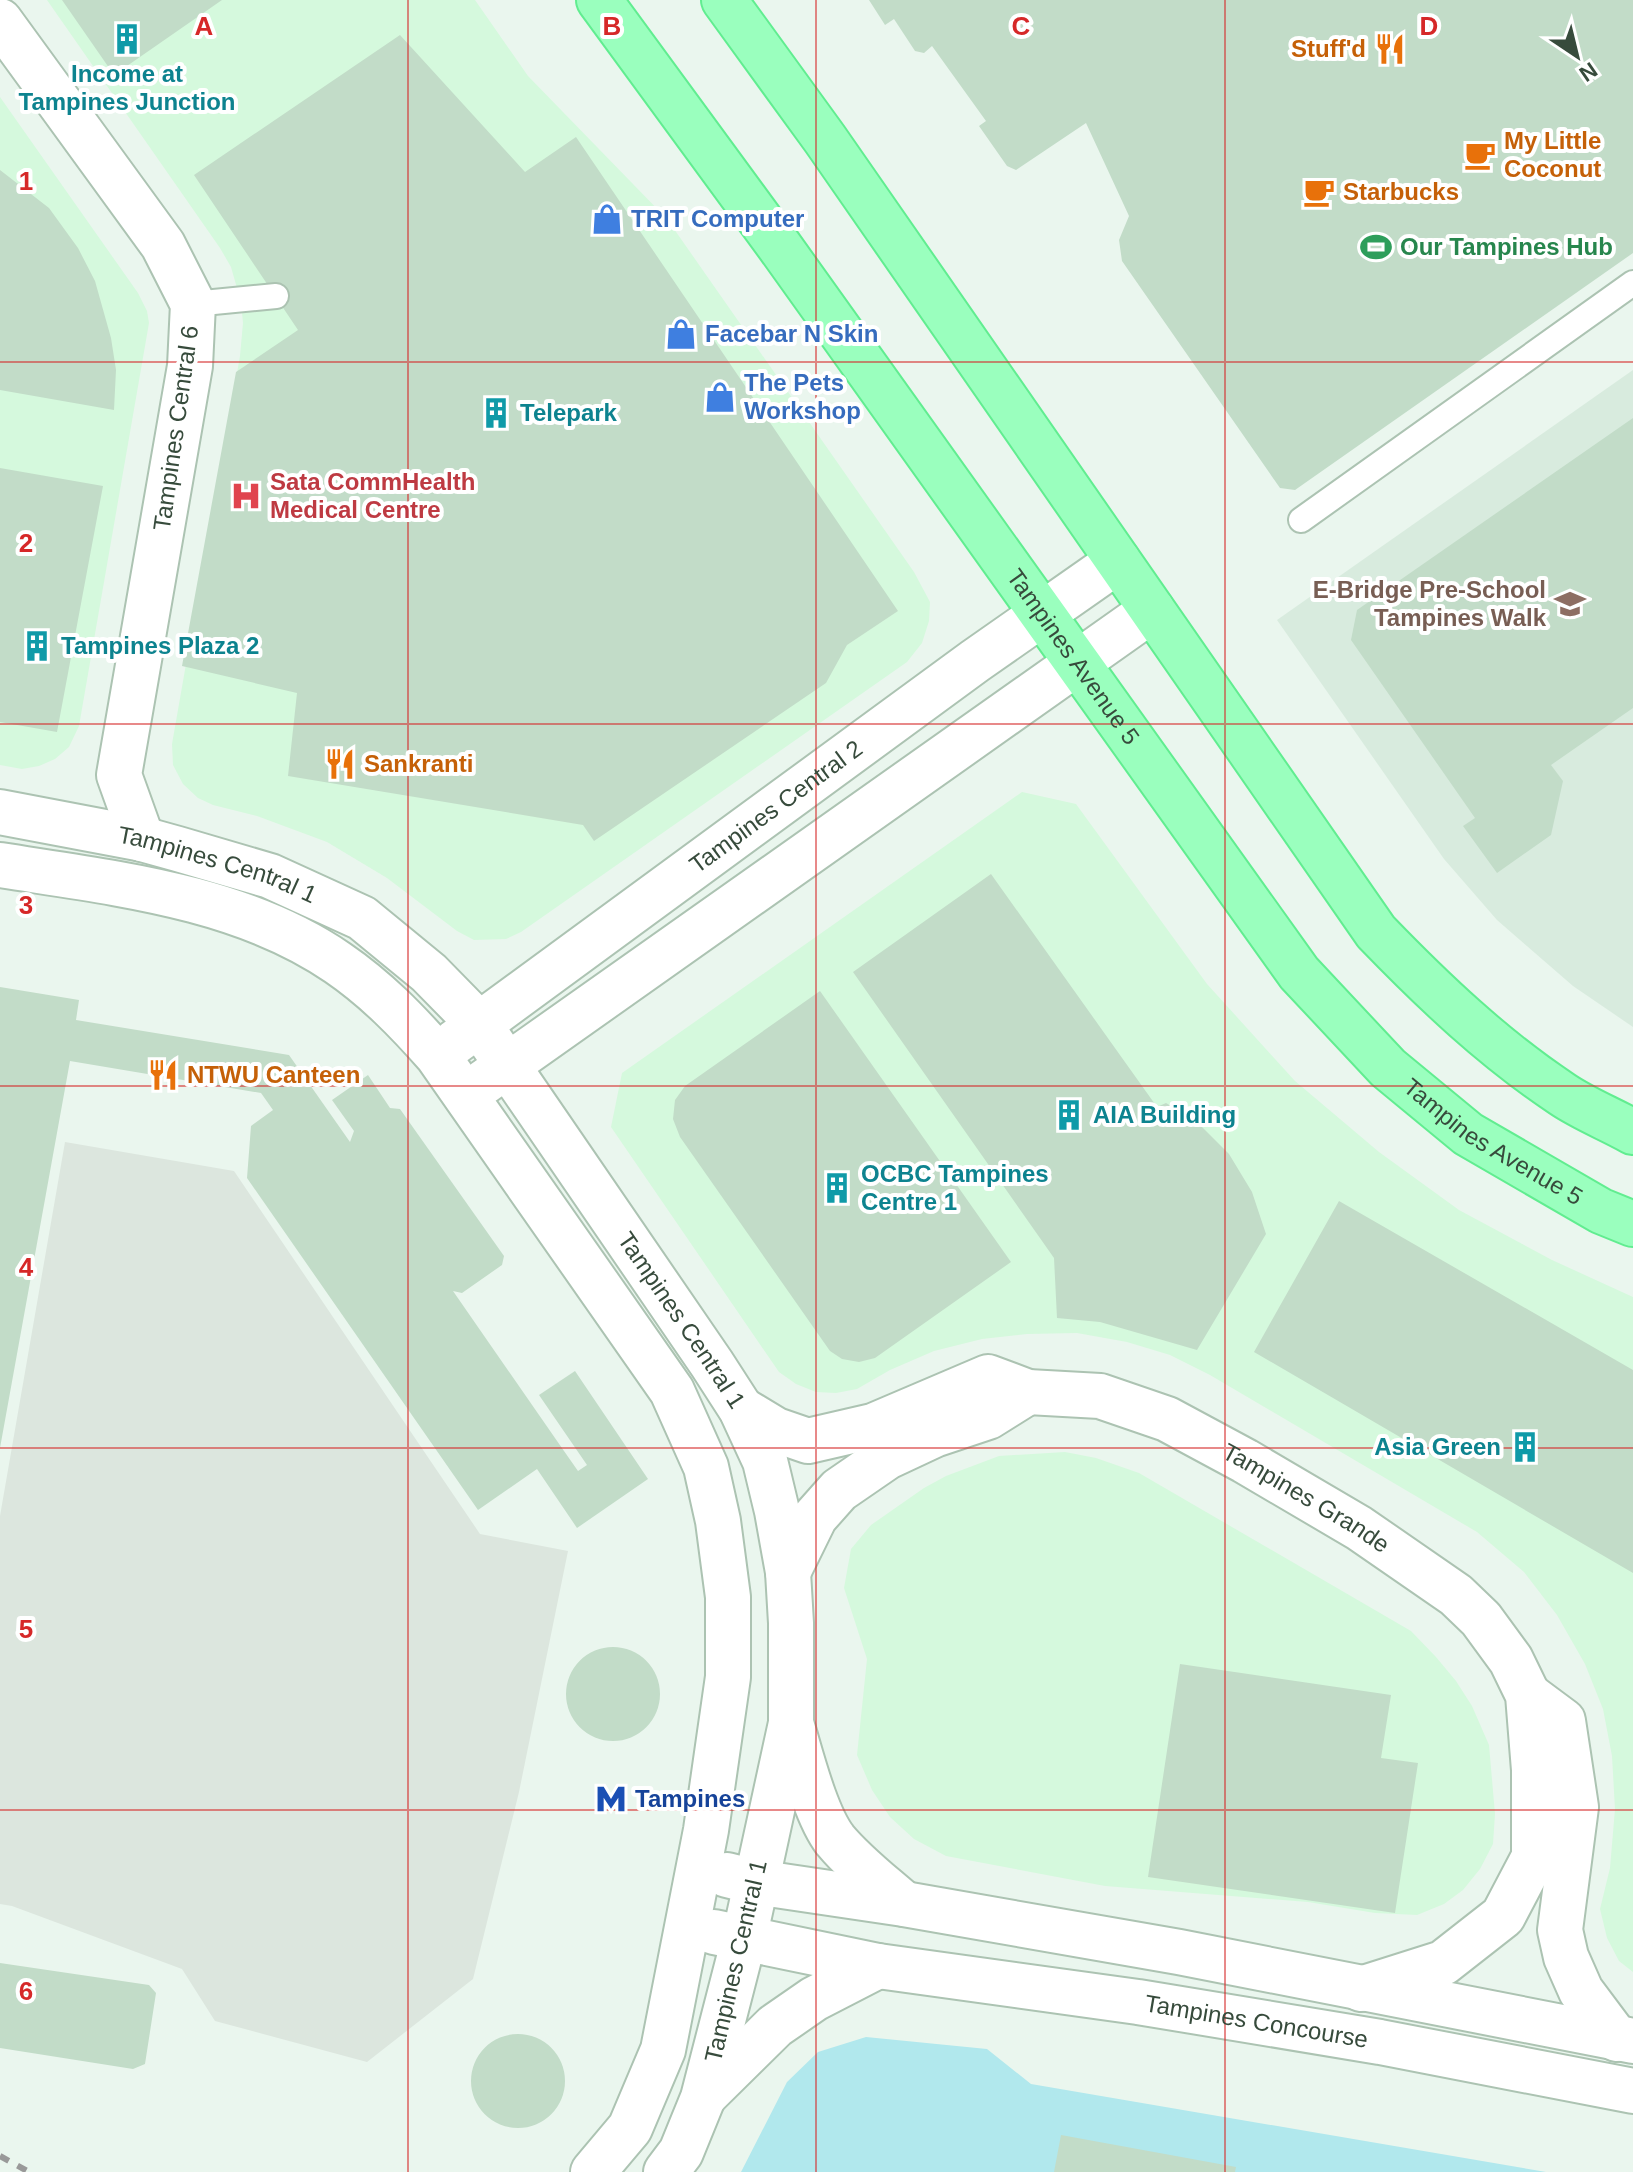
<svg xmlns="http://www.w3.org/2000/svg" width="1633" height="2172" font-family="Arial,sans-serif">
<rect width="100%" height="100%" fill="#eaf6ee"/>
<path fill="#d8ebde" d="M1633 370V1027L1573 986 1497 920 1444 859 1277 620Z"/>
<path fill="#d5f9dd" d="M47 0H475L528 76 667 219 914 572 930 602 929 621 922 643 907 662 521 932 506 939 474 940 457 931 387 878 327 842 257 816 213 805 198 798 183 784 173 765 172 744 240 356 243 323 241 302 231 267 220 248Z
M0 97 138 293 147 311 149 323 79 726 69 747 55 759 39 766 22 769 0 765Z
M1022 792 1076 804 1207 984 1295 1081 1379 1152 1459 1210 1552 1260 1633 1297V1972L1619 1961 1607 1938 1600 1909 1610 1868 1615 1809 1612 1756 1603 1709 1585 1664 1557 1615 1524 1572 1477 1532 1210 1375 1170 1355 1127 1342 1077 1333 1027 1334 982 1339 934 1351 890 1370 857 1389 836 1393 816 1392 796 1384 779 1372 611 1127 622 1073Z
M1065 1452 1096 1458 1139 1473 1411 1631 1436 1657 1456 1681 1472 1706 1489 1745 1495 1814 1493 1844 1480 1869 1463 1890 1444 1904 1417 1915 1375 1913 1308 1902 1105 1886 946 1856 914 1839 890 1817 872 1790 857 1755 867 1659 844 1588 851 1549 871 1525 924 1488 946 1476 999 1456Z"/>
<path fill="#dce6de" d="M65 1142 234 1171 480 1534 568 1551 519 1792 473 1979 367 2062 215 2021 182 1969 12 1906 0 1904V1516Z"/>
<path fill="#b1e8ed" d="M866 2037 987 2049 1031 2084 1546 2172H741L787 2082 818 2052Z"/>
<path fill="#c2dcc8" d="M62 0H222L114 75Z
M869 0H1633V253L1295 490 1280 488 1122 261 1119 240 1129 216 1086 123 1016 170 1007 166 979 126 986 121 932 46 924 53 915 51 894 19 885 25Z
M400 35 525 172 576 137 898 611 847 645 826 683 594 841 583 825 288 776 297 693 182 666 236 372 298 330 194 175Z
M0 170 49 208 78 248 95 281 111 338 116 370 114 410 0 390Z
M1633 418V708L1551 765 1563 781 1551 835 1497 873 1463 826 1475 818 1351 640 1357 610Z
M0 468 103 486 57 732 0 722Z
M991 874 1157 1107 1166 1103 1197 1122 1229 1154 1252 1192 1266 1234 1197 1350 1100 1322 1057 1318 1054 1258 853 972Z
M0 987 79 1000 76 1020 289 1055 350 1142 354 1131 332 1100 368 1075 390 1108 400 1109 504 1256 502 1265 462 1293 453 1291 564 1451 578 1471 587 1465 539 1395 575 1371 648 1479 577 1528 537 1469 478 1510 247 1178 251 1126 273 1110 261 1093 70 1061 0 1448Z
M820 991 1011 1262 875 1358 859 1362 842 1359 830 1351 680 1137 673 1119 675 1100 685 1086Z
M1339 1201 1633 1370V1573L1254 1352Z
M566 1694a47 47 0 1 1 94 0a47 47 0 1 1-94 0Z
M1180 1664 1391 1695 1381 1758 1418 1763 1395 1913 1148 1877Z
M0 1963 149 1985 156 1993 145 2064 133 2069 0 2048Z
M471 2081a47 47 0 1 1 94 0a47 47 0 1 1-94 0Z
M1061 2135 1236 2167 1235 2172H1054Z"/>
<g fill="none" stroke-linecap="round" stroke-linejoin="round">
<defs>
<path id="lane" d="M193 304 276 296
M1301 520 1633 283"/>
<g id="street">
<path d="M0 21 163 245 193 304 190 366 119 775 142 839"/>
<path id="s1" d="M0 812 142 839 178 849 270 876 362 918 429 973 479 1024 712 1364 741 1409 765 1461 777 1511 788 1572 791 1623V1723L744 1939 703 2098 681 2152 666 2172"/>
<path d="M0 865C114 883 241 896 338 963 376 989 407 1021 437 1055L672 1391 706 1467 718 1521 728 1597V1677L706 1830 663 2050 630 2128 593 2172"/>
<path id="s2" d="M455 1042 975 661 1118 561"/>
<path d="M484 1082 1152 610"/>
<path id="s3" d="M741 1409 776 1430 808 1441 873 1426 988 1377 1028 1392 1100 1396 1167 1419 1245 1461 1359 1528 1456 1595 1481 1619 1511 1660 1528 1695 1534 1770V1857L1503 1916 1443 1963 1361 1989"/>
<path d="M788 1572 815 1517 839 1490 887 1457 934 1435 988 1417 1028 1392"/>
<path d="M1528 1695 1563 1721 1576 1807 1560 1930 1566 1957 1581 1991 1617 2039"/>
<path d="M791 1723C801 1755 815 1814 835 1840 855 1864 880 1883 904 1904"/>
<path d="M727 1875 755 1882 904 1904 1179 1952 1633 2041"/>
<path id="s4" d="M714 1932 878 1966 1138 2002 1380 2042 1633 2091"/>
<path d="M704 2096 775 2026 814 1999 878 1966"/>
</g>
<g id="primary">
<path id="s5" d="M599 0 780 247 1299 973 1388 1068 1468 1134 1601 1211 1633 1224"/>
<path d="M724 0 825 139 1376 932C1434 992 1493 1048 1562 1094 1584 1109 1610 1119 1633 1132"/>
</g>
</defs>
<use href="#lane" stroke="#acc3b2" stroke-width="28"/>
<use href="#street" stroke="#acc3b2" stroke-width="48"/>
<use href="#primary" stroke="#61ed90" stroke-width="48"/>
<use href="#lane" stroke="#fff" stroke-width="24"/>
<use href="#street" stroke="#fff" stroke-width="44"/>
<use href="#primary" stroke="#9affbe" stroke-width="44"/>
<path stroke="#999" stroke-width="6" stroke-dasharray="10 10" stroke-linecap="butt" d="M0 2156 29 2172"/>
</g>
<path fill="none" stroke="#d62828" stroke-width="2" stroke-opacity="0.55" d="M408 0V2172M816 0V2172M1225 0V2172M0 362H1633M0 724H1633M0 1086H1633M0 1448H1633M0 1810H1633"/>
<defs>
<symbol id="building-bare" viewBox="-9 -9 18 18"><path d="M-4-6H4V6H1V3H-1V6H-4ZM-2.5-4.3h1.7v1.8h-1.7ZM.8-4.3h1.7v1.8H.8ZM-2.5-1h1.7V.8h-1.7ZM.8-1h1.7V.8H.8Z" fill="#0f9aa8" stroke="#fff" stroke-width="2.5" paint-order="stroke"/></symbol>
<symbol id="restaurant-bare" viewBox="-9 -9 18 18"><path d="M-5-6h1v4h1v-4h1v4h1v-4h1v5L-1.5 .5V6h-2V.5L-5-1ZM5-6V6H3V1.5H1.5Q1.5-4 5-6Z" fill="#e8710a" stroke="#fff" stroke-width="2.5" paint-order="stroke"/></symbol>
<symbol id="cafe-bare" viewBox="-9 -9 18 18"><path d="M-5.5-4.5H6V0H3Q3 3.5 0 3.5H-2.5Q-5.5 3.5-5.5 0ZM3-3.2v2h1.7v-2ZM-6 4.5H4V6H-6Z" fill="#e8710a" stroke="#fff" stroke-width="2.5" paint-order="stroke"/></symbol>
<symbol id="shop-bare" viewBox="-9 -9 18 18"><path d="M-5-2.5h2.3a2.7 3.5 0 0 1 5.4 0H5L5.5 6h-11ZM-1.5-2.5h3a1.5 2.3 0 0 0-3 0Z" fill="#3f7fe0" stroke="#fff" stroke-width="2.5" paint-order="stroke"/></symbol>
<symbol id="stadium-bare" viewBox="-9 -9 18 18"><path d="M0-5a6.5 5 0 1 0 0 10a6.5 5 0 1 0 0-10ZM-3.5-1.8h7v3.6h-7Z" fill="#2e9e5b" stroke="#fff" stroke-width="2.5" paint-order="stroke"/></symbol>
<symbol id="hospital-bare" viewBox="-9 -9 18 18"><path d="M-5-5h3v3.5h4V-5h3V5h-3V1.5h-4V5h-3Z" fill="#e0444e" stroke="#fff" stroke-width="2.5" paint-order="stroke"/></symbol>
<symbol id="school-bare" viewBox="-9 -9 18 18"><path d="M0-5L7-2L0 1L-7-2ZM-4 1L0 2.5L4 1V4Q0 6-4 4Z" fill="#8d6e63" stroke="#fff" stroke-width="2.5" paint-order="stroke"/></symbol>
<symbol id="metro-bare" viewBox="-9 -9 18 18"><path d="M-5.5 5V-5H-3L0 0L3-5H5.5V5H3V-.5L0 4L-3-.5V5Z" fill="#1a4fb4" stroke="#fff" stroke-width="2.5" paint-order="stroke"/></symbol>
</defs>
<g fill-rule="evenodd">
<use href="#building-bare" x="105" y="17" width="44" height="44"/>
<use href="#restaurant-bare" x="1368" y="27" width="44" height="44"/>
<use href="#cafe-bare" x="1458" y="133" width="44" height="44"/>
<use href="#cafe-bare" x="1297" y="170" width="44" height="44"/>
<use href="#shop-bare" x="585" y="197" width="44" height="44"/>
<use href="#stadium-bare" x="1354" y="225" width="44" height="44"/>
<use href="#shop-bare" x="659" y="312" width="44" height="44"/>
<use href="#shop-bare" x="698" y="375" width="44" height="44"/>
<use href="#building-bare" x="474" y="391" width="44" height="44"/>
<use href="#hospital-bare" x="224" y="474" width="44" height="44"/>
<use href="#school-bare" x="1548" y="582" width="44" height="44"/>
<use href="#building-bare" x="15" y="624" width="44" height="44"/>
<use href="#restaurant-bare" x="318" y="742" width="44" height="44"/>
<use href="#restaurant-bare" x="141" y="1053" width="44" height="44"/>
<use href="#building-bare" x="1047" y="1093" width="44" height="44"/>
<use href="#building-bare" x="815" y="1166" width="44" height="44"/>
<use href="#building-bare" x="1503" y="1425" width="44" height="44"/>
<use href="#metro-bare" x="589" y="1777" width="44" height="44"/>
</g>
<g text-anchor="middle" stroke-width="8" stroke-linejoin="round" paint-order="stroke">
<g font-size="24" font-weight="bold" fill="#c56008" stroke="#fff" text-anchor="start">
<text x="1366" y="57" text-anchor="end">Stuff'd</text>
<text x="1504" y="149">My Little<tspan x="1504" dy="28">Coconut</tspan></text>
<text x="1343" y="200">Starbucks</text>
<text x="364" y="772">Sankranti</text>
<text x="187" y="1083">NTWU Canteen</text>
</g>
<g font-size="24" font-weight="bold" fill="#0d838f" stroke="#fff" text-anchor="start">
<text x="127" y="82" text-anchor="middle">Income at<tspan x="127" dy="28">Tampines Junction</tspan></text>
<text x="520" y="421">Telepark</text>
<text x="61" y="654">Tampines Plaza 2</text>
<text x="1093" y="1123">AIA Building</text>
<text x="861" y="1182">OCBC Tampines<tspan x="861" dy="28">Centre 1</tspan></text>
<text x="1501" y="1455" text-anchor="end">Asia Green</text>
</g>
<g font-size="24" font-weight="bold" fill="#366cbe" stroke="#fff" text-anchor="start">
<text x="631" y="227">TRIT Computer</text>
<text x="705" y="342">Facebar N Skin</text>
<text x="744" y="391">The Pets<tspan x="744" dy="28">Workshop</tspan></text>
</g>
<g font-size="24" font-weight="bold" fill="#27864d" stroke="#fff" text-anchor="start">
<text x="1400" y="255">Our Tampines Hub</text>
</g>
<g font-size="24" fill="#374b3c" stroke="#fff">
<text transform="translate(176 428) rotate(-82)" y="8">Tampines Central 6</text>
<text dy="8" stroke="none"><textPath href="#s5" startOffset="810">Tampines Avenue 5</textPath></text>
<text dy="8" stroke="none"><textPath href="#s2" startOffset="398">Tampines Central 2</textPath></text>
<text dy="8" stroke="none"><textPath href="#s1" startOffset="224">Tampines Central 1</textPath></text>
<text dy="8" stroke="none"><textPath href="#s5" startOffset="1458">Tampines Avenue 5</textPath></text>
<text dy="8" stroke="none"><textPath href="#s1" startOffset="896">Tampines Central 1</textPath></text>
<text dy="8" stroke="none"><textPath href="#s3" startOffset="612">Tampines Grande</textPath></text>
<text transform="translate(736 1961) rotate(-77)" y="8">Tampines Central 1</text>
<text dy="8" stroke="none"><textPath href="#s4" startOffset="550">Tampines Concourse</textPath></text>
</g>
<g font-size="24" font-weight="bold" fill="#be3a42" stroke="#fff" text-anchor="start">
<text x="270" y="490">Sata CommHealth<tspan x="270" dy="28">Medical Centre</tspan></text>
</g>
<g font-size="24" font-weight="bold" fill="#785e54" stroke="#fff" text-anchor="end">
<text x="1546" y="598">E-Bridge Pre-School<tspan x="1546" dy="28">Tampines Walk</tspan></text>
</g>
<g font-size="24" font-weight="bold" fill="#164399" stroke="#fff" text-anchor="start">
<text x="635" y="1807">Tampines</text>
</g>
</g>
<g font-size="26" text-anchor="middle" font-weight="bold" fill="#d62828" stroke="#fff" stroke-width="8" stroke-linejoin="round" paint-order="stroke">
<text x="204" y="35">A</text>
<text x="612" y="35">B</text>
<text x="1021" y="35">C</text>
<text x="1429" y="35">D</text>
<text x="26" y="190">1</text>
<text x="26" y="552">2</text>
<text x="26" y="914">3</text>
<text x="26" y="1276">4</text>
<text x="26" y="1638">5</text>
<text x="26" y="2000">6</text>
</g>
<g transform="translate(1577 56) rotate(145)" stroke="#ffffff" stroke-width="6" paint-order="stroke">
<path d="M0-6L14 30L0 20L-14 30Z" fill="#374b3c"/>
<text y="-12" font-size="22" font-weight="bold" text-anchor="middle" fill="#374b3c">N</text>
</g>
</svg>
